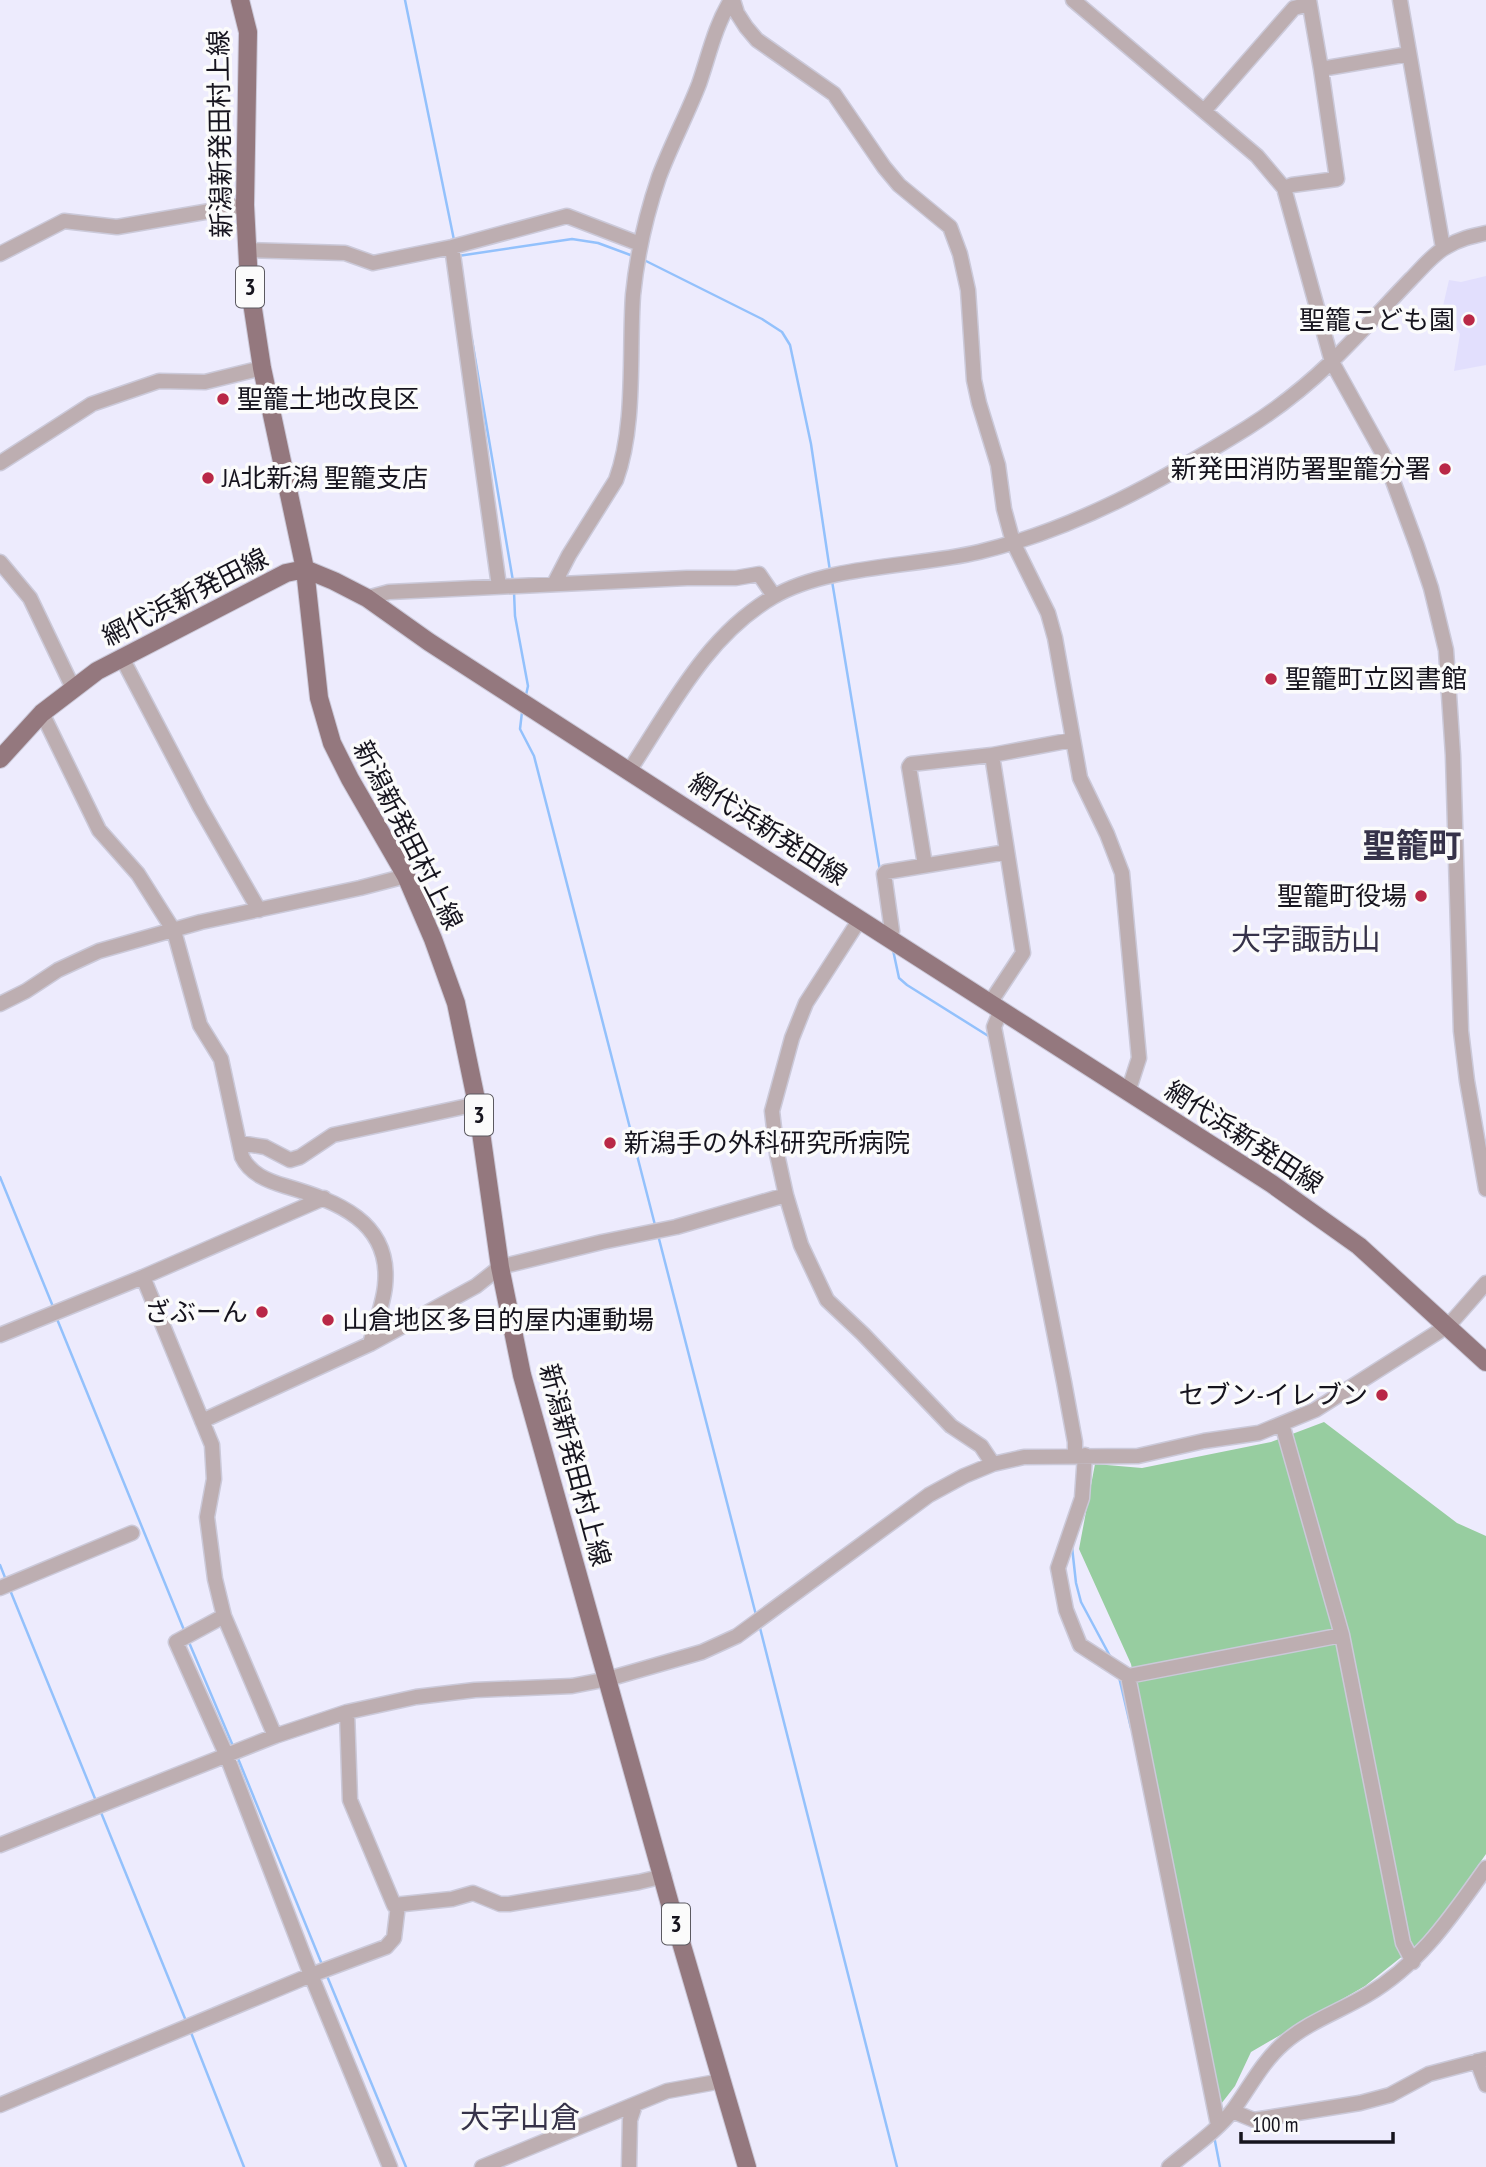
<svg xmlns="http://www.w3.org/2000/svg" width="1486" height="2167" font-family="'PT Sans Narrow','Noto Sans JP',sans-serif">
<rect width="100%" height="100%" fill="#edebfd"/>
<path fill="#e2dffd" d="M1486 276V365L1454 371 1460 334 1443 306 1449 280 1461 282Z"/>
<path fill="#97cda0" d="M1324 1422 1457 1523 1486 1536V1854L1429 1935 1365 1986 1251 2052 1235 2086 1221 2104 1131 1664 1079 1549 1095 1464 1142 1468 1271 1442Z"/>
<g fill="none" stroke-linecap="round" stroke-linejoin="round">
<path stroke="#93c1fc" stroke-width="2.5" d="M405 0 454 240
M458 256 572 239 598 243 633 256
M642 259 762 319 782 332 790 345 811 444 830 571
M472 340 513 581
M832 581 880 871
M514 592 515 616 528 686 526 695
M522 712 520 729 534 756 655 1225
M893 950 899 978 907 985 990 1037
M0 1177 54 1309
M658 1235 756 1615
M57 1319 184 1630
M1072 1547 1076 1583 1081 1602 1111 1658
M0 1565 6 1580
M10 1590 96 1801
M760 1628 897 2167
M188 1640 233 1746
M1119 1677 1131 1728
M237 1756 323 1967
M100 1810 186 2021
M327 1976 406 2167
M190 2030 244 2167
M1214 2136 1220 2167"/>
<defs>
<path id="minor" d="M733 0 737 13 746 27 757 40 834 94 884 167 899 185 950 227 960 254 968 290 974 380 979 403 998 465 1004 509 1013 542 1048 613 1055 638 1080 778 1107 834 1122 873 1139 1058 1128 1092
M1073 0 1257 156 1284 188 1332 362 1383 454 1417 546 1431 588 1446 650 1453 755 1461 1031 1467 1081 1486 1189
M1400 0 1443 248
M1321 69 1409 54
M1204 111 1294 8 1309 4
M1284 188 1292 185 1337 179 1321 69 1309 0
M452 247 499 586
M248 250 345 253 373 263 452 247 567 216 640 244
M0 254 64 221 117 227 245 205
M0 463 92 404 159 381 205 382 262 368
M0 562 30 598 73 688
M554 584 569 555 616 480C636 426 629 353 633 295 637 255 646 215 659 177 671 145 687 115 699 84 709 55 715 26 731 0
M367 598 389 592 687 578H736L759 574 774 596
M122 658 200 807 259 910
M42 713 99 830 138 874 174 931 200 1025 221 1059 242 1157C250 1174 268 1181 285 1186 336 1201 392 1221 385 1286 383 1305 375 1325 370 1344
M629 771C670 709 706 636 773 597 827 565 916 567 979 552 1076 529 1163 480 1247 428 1277 409 1305 387 1330 363 1358 336 1384 307 1411 279 1422 268 1433 254 1446 247 1459 239 1472 236 1486 233
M925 865 909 767 911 764 992 755
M860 919 806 1003 792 1038 772 1111 777 1154 786 1195 801 1245 827 1300 863 1334 951 1426 981 1446 993 1464
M889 938 892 931 884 874 886 872 1007 852
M990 1003 1023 953 992 755 1072 740
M0 1004 26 991 58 970 99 951 201 922 360 888 406 876
M1001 1010 994 1027 1064 1382 1075 1442V1455
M240 1143 265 1147 290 1160 300 1157 333 1135 477 1104
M143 1277 212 1445 214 1479 207 1517 215 1579 224 1616 275 1736 347 1712 416 1697 475 1690 572 1686 608 1679 702 1652 737 1636 929 1495 964 1476 993 1464 1024 1457 1138 1456 1204 1441 1259 1433 1315 1410 1449 1325 1486 1283
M0 1335 143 1277 324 1198
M202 1421 370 1344 476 1286 500 1267 602 1242 676 1227 786 1195
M1282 1424 1342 1635 1403 1943 1413 1962
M1085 1455 1082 1498 1058 1568 1066 1610 1080 1645 1128 1676 1342 1635
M0 1588 132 1533
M224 1616 176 1642 226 1754 311 1975 390 2167
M1128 1676 1218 2125
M347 1712 350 1800 394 1905 452 1899 473 1893 500 1904H509L639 1882 664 1876
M0 1845 275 1736
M1477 2061 1486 2085
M0 2105 311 1975 386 1947 394 1938 398 1905
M1232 2111 1254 2120 1360 2103 1390 2095 1429 2074 1486 2059
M482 2167 667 2091 722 2081
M629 2167 630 2120 635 2105
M1169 2167C1190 2149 1216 2132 1233 2110 1250 2087 1262 2062 1284 2043 1308 2022 1340 2011 1367 1995 1420 1964 1451 1917 1486 1868"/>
<path id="major" d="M240 0 248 32 245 205 249 283 262 368 305 569 319 698 332 743 350 779 406 876 433 939 456 1003 477 1104 500 1267 522 1375 673 1915 747 2167
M0 759 42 713 97 671 286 573 305 569 334 581 367 598 429 642 681 805 1272 1184 1359 1246 1486 1362"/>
</defs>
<use href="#minor" stroke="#cbc9d9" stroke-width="17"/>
<use href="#major" stroke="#cbc9d9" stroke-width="20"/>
<use href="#minor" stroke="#bdaeb1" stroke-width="14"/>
<use href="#major" stroke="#94787e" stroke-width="18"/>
</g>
<g fill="#b92846" stroke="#fbfbfb" stroke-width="2.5">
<circle cx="1469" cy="320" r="7"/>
<circle cx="223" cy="399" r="7"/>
<circle cx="1445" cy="469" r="7"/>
<circle cx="208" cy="478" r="7"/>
<circle cx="1271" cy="679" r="7"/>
<circle cx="1421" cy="896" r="7"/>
<circle cx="610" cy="1143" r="7"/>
<circle cx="262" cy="1312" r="7"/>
<circle cx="328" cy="1320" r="7"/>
<circle cx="1382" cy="1395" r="7"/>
</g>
<g text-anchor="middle" stroke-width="7" stroke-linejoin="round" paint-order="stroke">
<g fill="#fbfbfb" stroke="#5b5960" stroke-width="2">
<rect x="236" y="266.5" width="28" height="41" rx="5"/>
<rect x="465" y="1094.5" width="28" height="41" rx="5"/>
<rect x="662" y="1903.5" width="28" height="41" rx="5"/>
</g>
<g font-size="24" font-weight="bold" fill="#16141e">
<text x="250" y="295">3</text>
<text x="479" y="1123">3</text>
<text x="676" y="1932">3</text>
</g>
<g font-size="26" fill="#16141e" stroke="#fbfbfb">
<text transform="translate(220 134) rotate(-91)" y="9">新潟新発田村上線</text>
<text transform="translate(185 597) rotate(-27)" y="9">網代浜新発田線</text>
<text transform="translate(768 829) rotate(33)" y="9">網代浜新発田線</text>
<text transform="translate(408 835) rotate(63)" y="9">新潟新発田村上線</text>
<text transform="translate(1244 1137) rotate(33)" y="9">網代浜新発田線</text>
<text transform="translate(575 1465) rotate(75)" y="9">新潟新発田村上線</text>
</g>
<g font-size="26" fill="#16141e" stroke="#fbfbfb" text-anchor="end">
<text x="1455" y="329">聖籠こども園</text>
<text x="237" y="408" text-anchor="start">聖籠土地改良区</text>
<text x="1431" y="478">新発田消防署聖籠分署</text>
<text x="222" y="487" text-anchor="start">JA北新潟 聖籠支店</text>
<text x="1285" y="688" text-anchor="start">聖籠町立図書館</text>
<text x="1407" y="905">聖籠町役場</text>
<text x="624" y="1152" text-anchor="start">新潟手の外科研究所病院</text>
<text x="248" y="1321">ざぶーん</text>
<text x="342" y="1329" text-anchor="start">山倉地区多目的屋内運動場</text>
<text x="1368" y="1404">セブン-イレブン</text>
</g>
<g font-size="30" fill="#363249" stroke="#fbfbfb">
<text x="1306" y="950">大字諏訪山</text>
<text x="520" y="2128">大字山倉</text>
</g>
<g font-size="33" font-weight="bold" fill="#363249" stroke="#fbfbfb">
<text x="1412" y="857">聖籠町</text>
</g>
</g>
<path d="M1241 2132v10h152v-10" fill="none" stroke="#16141e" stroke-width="3.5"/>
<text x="1252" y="2132" font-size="21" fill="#16141e" stroke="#fbfbfb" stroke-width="5" paint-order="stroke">100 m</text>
</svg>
